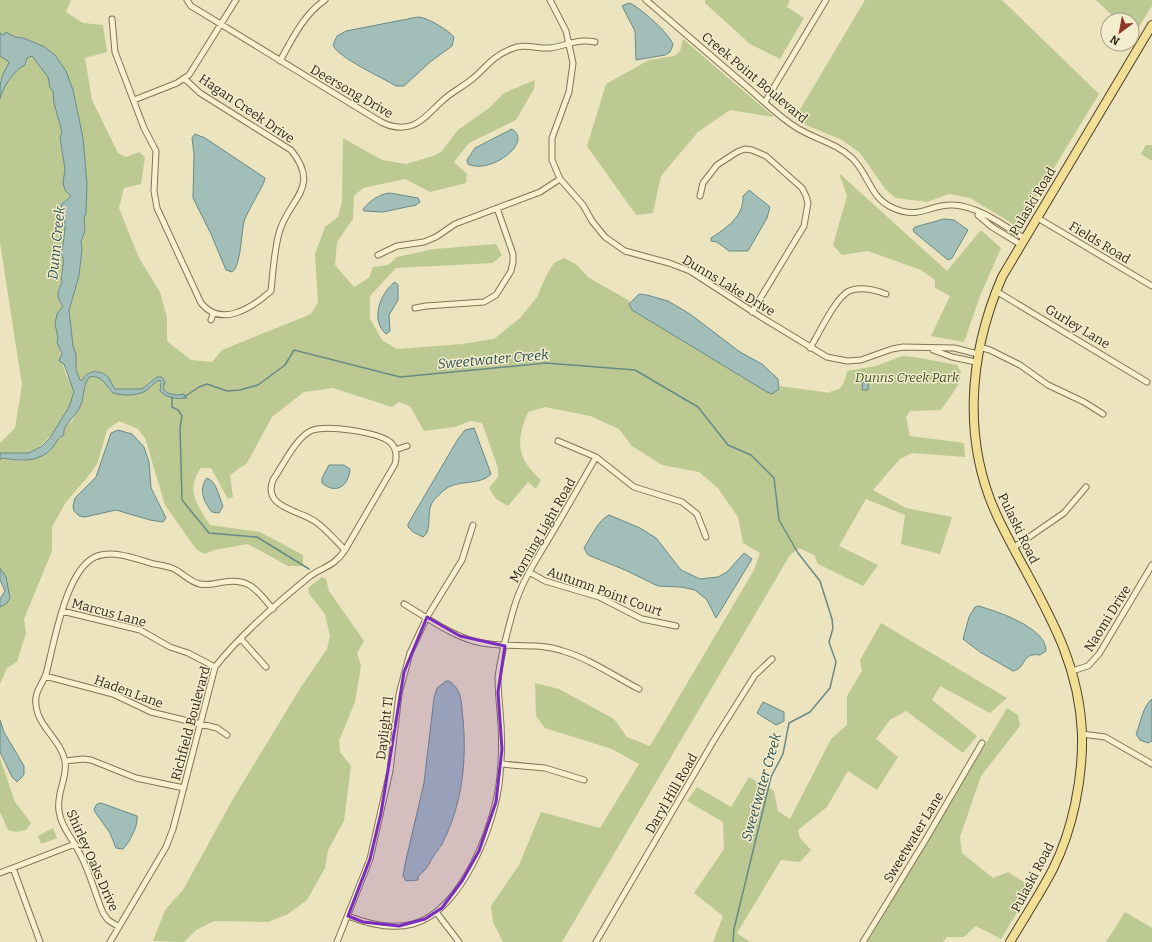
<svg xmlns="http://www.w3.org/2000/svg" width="1152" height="942" font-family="Bitter,serif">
<rect width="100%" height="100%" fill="#ece4be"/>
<path fill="#bcc992" d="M0 0H71L66 12 83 23 103 25 107 52 85 58 92 100 118 153 126 157 139 152 145 157 141 184 124 188 119 208 139 258 160 292 167 317V341L191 360 212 362 222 350 311 314 318 302 315 254 325 227 338 217 342 202 343 138 382 160 406 164 433 156 441 152 458 130 489 108 504 93 535 80 534 89 516 120 469 143 454 162 467 174 466 183 430 192 405 179 363 188 354 196 353 219 337 242 335 265 354 287 369 278 373 267 388 265 397 257 434 249 496 244 502 255 493 263 396 268 370 296V319L382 340 397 349 462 344 494 339 521 317 537 297 546 276 554 263 564 258 576 264 589 278 630 301 629 304 632 310 767 392 779 389 780 386 831 393V391C843 391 845 381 847 371L876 366 902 356 914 357 957 365 961 372 959 384 941 410 910 411 906 417 910 436 964 443 965 457 912 453 900 459 873 490 906 508 952 517 940 554 901 544 905 515 866 499 839 546 878 565 863 586 818 564 814 555 799 548 790 555 562 942H503L493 922 491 906 519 865 541 812 600 828 639 764 612 749 545 728 536 716 535 683 559 689 614 719 627 737 650 746 754 570 760 553 743 543 738 517 717 487 699 472 662 465 632 446 619 429 590 416 545 407 528 412C516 441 516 458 541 480L536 489 528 482 508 506 496 499 489 488 498 477V468L482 423 470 421 455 427 424 431 410 406 399 402 392 407 333 388 304 392 272 417 247 463 230 475 233 497 228 499 211 468H201C185 491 197 504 210 525L260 532 303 555V566H288L248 544 214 550 204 554 196 549 165 505 145 438 138 429 119 421 107 430 98 462 91 473 66 502 52 527V551L24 619 26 633 17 662 7 668 0 684V607L7 603 10 598 2 569 0 568V460L2 458 20 461 49 452 67 425 73 420 84 396 83 387 89 377C98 374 106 382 109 390H147L156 381 160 380V391L181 399 187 398 184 394 176 395 167 393 163 388 162 377 153 380 142 389H115L108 378 89 372 83 380H80L76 370V354L73 346 69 310 79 276 82 249 81 242 85 230 84 217 87 184 83 138 73 90 66 71 55 55 43 46 23 38 15 37 7 32 4 35 0 33Z
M705 0H790L787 7 804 18 780 59 750 44 705 3Z
M865 0H1002L1099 94 1018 227 970 198 949 194 927 202 896 198 886 190 860 153 842 140 806 125 798 113Z
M1096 0H1152V6L1133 36 1132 20H1117Z
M683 39 774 117 730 110 698 132 661 176 653 213 636 215 587 146 606 84 649 60 674 56 680 51Z
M0 56 8 61 9 63 7 71 0 80Z
M32 56 48 77 50 88 53 91 54 103 62 133C57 145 65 155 65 167 65 175 64 182 65 190L71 196 62 205 66 220 62 250 64 264 60 274 62 283 58 288 63 306 55 323 58 339 57 342C61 353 62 364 66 375 69 380 74 385 74 391 74 410 47 445 31 452 22 456 9 453 0 453V443L15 428 22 385 0 243V99C3 86 15 70 27 63V58Z
M1146 145H1152V161L1141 154Z
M839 173 947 271 981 230 1001 248 980 296 964 342 931 336 950 296 935 288V280L921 270 868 251 842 255 833 245 847 196Z
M322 577 326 579 329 591 364 641 357 653 361 666 355 702 339 741 340 752 351 766 344 821 328 850 325 868 307 900 288 914 268 922 214 921 196 930 184 942 153 941 165 910 183 890 233 799 301 687 327 649 330 636 325 614 309 594 308 588Z
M881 623 1007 698 990 713 940 686 932 700 977 736 963 753 906 711 890 720 876 739 898 757 877 790 848 771 827 807 798 830 800 838 811 850 800 862 781 860 737 933 750 942H713L723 916 694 893 724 849 723 822 687 801 697 787 731 807 749 777 774 791 778 811 790 819 831 739 847 725V696L862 671 860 660Z
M1007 708 1018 715 1020 726 981 776 960 837 962 853 993 878 1008 872 1024 882 1026 898 1001 939 976 926 964 937H947L943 942H867Z
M0 758 15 802 31 823 26 830 16 832 8 830 0 812Z
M53 828 57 838 41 844 38 836Z
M1125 912 1152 928V942H1106Z"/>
<path fill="#a1beb9" stroke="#698a86" d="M629 3C639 6 672 36 673 45L670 52 665 55 636 60 635 31 622 6Z
M418 17C427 17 448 30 454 37L452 46 430 62 404 86H396C383 78 337 57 333 45L337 36 346 31Z
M6 32 15 37 23 38 43 46 55 55 66 71 73 90 83 138 87 184 86 213 84 218 85 230 81 242 82 249 79 276 69 310 73 346 76 354V370L80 380H83C87 369 101 370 108 377 111 381 112 385 115 389H142L157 377H162L165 382 163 388 167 393 176 395 184 394 187 398C176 399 168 399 160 391L161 382 160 380C154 382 152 386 147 390 139 396 123 396 113 393 106 386 102 374 89 377 82 388 85 396 80 407 77 414 65 425 64 430 64 432 64 434 63 436 58 437 56 443 53 447 40 463 20 461 2 458L0 460V453H29L42 446 50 438 69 407 74 392 64 364 59 361 62 354 57 342 58 339 55 323 57 314 63 306C57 298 56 292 62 283 59 272 68 261 60 252L62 250C65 233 67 221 61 205L71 196 65 190 63 183 65 169 60 138 62 132 54 103 53 91 50 88 48 77 32 56 27 58 25 65C15 69 2 88 0 99 0 81 0 79 9 63L8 61 0 56V33L4 35Z
M512 129C534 143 489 175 468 164L467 160 475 148Z
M195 134 205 138 265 178C265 184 247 211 244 222 241 234 241 266 232 272L226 270 211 234 193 198 194 154 192 138Z
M749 190 770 207 767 218 748 251H729L717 242 711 241V238C726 228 744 217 743 196Z
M390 193 418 198 420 202 416 205 383 212 364 211 363 209C370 201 379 194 390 193Z
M944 219 954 220 968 230 952 258 948 260 914 232 913 229 915 227Z
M395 282 398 285V300L389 315 390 331 386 334C370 320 380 293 395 282Z
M639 294 647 295 668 301 690 314 740 352 762 364 778 379 779 389 772 394 767 392 632 310 629 304Z
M863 377H869L868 390H862Z
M474 428 491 474C479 487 456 478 443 491 439 495 433 500 431 505 427 514 432 532 423 537L413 532 408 527V524L458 439 465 430Z
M118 430 132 434 144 447 149 462 151 488 166 518 163 522 150 520 116 510 85 517 79 516 74 511 73 506 75 498 96 477 111 433Z
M329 465H344L350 469C349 486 336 495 322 483V478Z
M207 478C217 482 219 497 223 506L219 513 212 512C204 503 198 489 207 478Z
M609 515 640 528 656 538 681 570 700 579 718 577 727 572 744 553 752 559 716 618 707 600 695 590 681 587 658 586 625 570 588 555 584 548C590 539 598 520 609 515Z
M0 568 6 577 10 598 7 603 0 607V599L5 591 0 580Z
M978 606C997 611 1047 628 1046 651L1040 655C1021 652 1027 668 1013 671L980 652 963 639 969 617 975 607Z
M446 681H449C463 690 461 704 463 719 467 762 462 805 442 844 439 849 435 853 433 857 429 864 425 872 418 876V880L406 881 403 876 405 864 424 783 434 698 437 688Z
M1152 699V741L1148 743 1140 740 1136 734C1141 723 1142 707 1152 699Z
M763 702 784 712V721L776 725 757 713Z
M0 720 4 732 24 766V775L17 782 12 777 0 752Z
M101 803 137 816C139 825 129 843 123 849L116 848 110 833 95 812 94 809 97 804Z"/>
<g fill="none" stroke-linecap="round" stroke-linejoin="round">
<path stroke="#698a86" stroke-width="1.5" d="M172 397V407L178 410 182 416 180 428 182 500 209 533 257 537 309 569
M184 397 199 387 207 384 227 391 240 390 258 385 285 365 294 350 400 377 546 363 635 370 698 407 728 445 751 455 774 478 779 520 798 553 820 581 832 619 833 628 829 642 836 662 830 688 810 712 789 723 783 754 771 777 734 929 733 942"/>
<defs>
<path id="minor" d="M187 0 191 6 381 122C391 127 402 129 413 125 424 121 432 110 441 102 450 93 461 88 471 80 486 68 491 57 511 49 524 43 537 49 550 48 566 46 578 38 595 42
M550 0 566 31 573 63 569 92 552 138V160L560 179 583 205 592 221 605 237 625 251 669 263 690 271 761 317 827 357 847 361 861 360 892 349 903 347 954 348 978 354
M646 0C679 28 712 57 745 85 761 99 777 115 794 126 813 139 835 142 852 158 868 173 870 197 891 207 920 221 928 204 953 205 978 206 1003 225 1024 238
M112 19 115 52 144 128 156 151 154 191 157 208 201 303C221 328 252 308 271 291 273 272 274 252 279 233 288 199 322 188 291 150L200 93 185 79
M280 61C292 39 304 14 325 0
M134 100 177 83 189 75 236 0
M765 102 826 0
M700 196 703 183 717 165 737 152 745 149 752 150 766 156 802 188 806 196 808 203 804 226 752 312
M978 215 992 227 1020 244
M1036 217 1152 286
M378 255 397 246 424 242 436 237 455 224 540 192 560 179
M996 291 1147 382
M415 308 426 306 484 302 496 295 511 271 513 262V254L497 208
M211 320 213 314
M979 347 990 350 1020 365 1048 385 1084 402 1103 414
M810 348C819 334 835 298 849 291 861 286 875 290 886 294
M933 350 952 357 976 362
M558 441 596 457 634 487 682 502 697 514 706 537
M395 450 407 446
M1013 548 1064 513 1086 487
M529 572 545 581 599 597 642 619 676 626
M404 604C426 617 456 639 482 643 509 648 536 642 563 651 590 659 614 676 639 689
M62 611 140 630 170 647 188 653 215 667
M241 639 266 667
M1072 671 1088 666 1099 654 1152 565
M45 676 113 694 151 712 217 728 227 735
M1082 734 1105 737 1152 764
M65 761 83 759 91 760 136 778 184 788
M501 764 545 768 584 780
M13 868 40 942
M0 873 75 844
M436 912 459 942
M348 916C368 924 391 930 413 924 462 912 497 821 500 775 502 754 502 732 500 711 499 700 498 690 498 678 500 660 508 629 513 611 520 585 534 563 548 540 564 513 580 485 596 457
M119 927 108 920 103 913C95 894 90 872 80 854 73 839 61 827 59 811 56 792 68 778 65 761 61 740 38 727 36 705 34 692 42 685 46 674 54 645 65 571 95 557 113 549 136 559 154 564 160 565 166 566 172 568 182 572 189 582 200 584 208 586 217 583 224 582 251 578 257 591 273 609
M110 942 166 847 173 829 215 667C241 634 277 603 309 577 323 566 333 568 345 550L395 464C397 456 397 448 390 442 377 432 328 425 313 430 297 435 282 467 273 480 262 508 300 510 316 522 327 530 336 541 345 550
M337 942 370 859 390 771 399 694 410 653 427 617 462 560 473 525
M596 942 714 740 755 675 772 659
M863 942 926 839 982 743"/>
<path id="primary" d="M1010 942C1024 918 1040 894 1053 869 1073 829 1083 778 1082 734 1079 651 1036 595 1001 524 961 445 968 356 1002 277L1152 25"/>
</defs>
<use href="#minor" stroke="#837457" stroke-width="7"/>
<use href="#primary" stroke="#51422c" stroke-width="10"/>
<use href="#minor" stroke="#f7f1d0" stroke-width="5"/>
<use href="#primary" stroke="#f0df95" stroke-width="8"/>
</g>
<path fill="#7b2cbf" fill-opacity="0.2" stroke="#7b2cbf" stroke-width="3" stroke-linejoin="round" d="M427 617 460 636 505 646 498 692 502 749 496 802 479 851 462 881 442 908 425 919 399 926 363 922 348 916 370 859 381 813 404 672Z"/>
<g text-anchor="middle" stroke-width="3" stroke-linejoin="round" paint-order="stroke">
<g font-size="13" fill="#332a1b" stroke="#f4edcd">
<text transform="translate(755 77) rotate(40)" y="5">Creek Point Boulevard</text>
<text transform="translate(352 91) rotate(30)" y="5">Deersong Drive</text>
<text transform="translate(247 108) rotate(34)" y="5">Hagan Creek Drive</text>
<text transform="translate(1032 201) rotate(-59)" y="5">Pulaski Road</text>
<text transform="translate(1100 242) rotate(31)" y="5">Fields Road</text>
<text transform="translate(729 285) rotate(31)" y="5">Dunns Lake Drive</text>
<text transform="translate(1078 326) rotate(31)" y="5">Gurley Lane</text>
<text transform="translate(1019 528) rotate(64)" y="5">Pulaski Road</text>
<text transform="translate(542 530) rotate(-60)" y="5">Morning Light Road</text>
<text transform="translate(605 591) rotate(20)" y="5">Autumn Point Court</text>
<text transform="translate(109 612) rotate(15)" y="5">Marcus Lane</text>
<text transform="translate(1107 618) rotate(-58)" y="5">Naomi Drive</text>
<text transform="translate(129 691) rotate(20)" y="5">Haden Lane</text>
<text transform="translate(190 723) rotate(-75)" y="5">Richfield Boulevard</text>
<text transform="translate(384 728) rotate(-83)" y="5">Daylight Tl</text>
<text transform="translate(671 793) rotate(-60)" y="5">Daryl Hill Road</text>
<text transform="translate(913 837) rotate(-59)" y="5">Sweetwater Lane</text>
<text transform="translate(93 860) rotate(66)" y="5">Shirley Oaks Drive</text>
<text transform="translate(1032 877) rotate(-62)" y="5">Pulaski Road</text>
</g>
<g font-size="13" font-style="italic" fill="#3e4f23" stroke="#f4edcd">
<text x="907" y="382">Dunns Creek Park</text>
</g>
<g font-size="14" font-style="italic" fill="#2b5053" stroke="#f4edcd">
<text transform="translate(56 243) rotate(-84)" y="5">Dunn Creek</text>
<text transform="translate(493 359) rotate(-5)" y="5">Sweetwater Creek</text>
<text transform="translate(761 787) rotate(-74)" y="5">Sweetwater Creek</text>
</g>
</g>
<g transform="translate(1120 32) rotate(212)"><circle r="19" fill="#f4edcd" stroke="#a79f86"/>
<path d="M0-3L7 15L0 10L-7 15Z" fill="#913529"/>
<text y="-6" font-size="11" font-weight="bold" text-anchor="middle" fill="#332a1b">N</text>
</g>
</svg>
